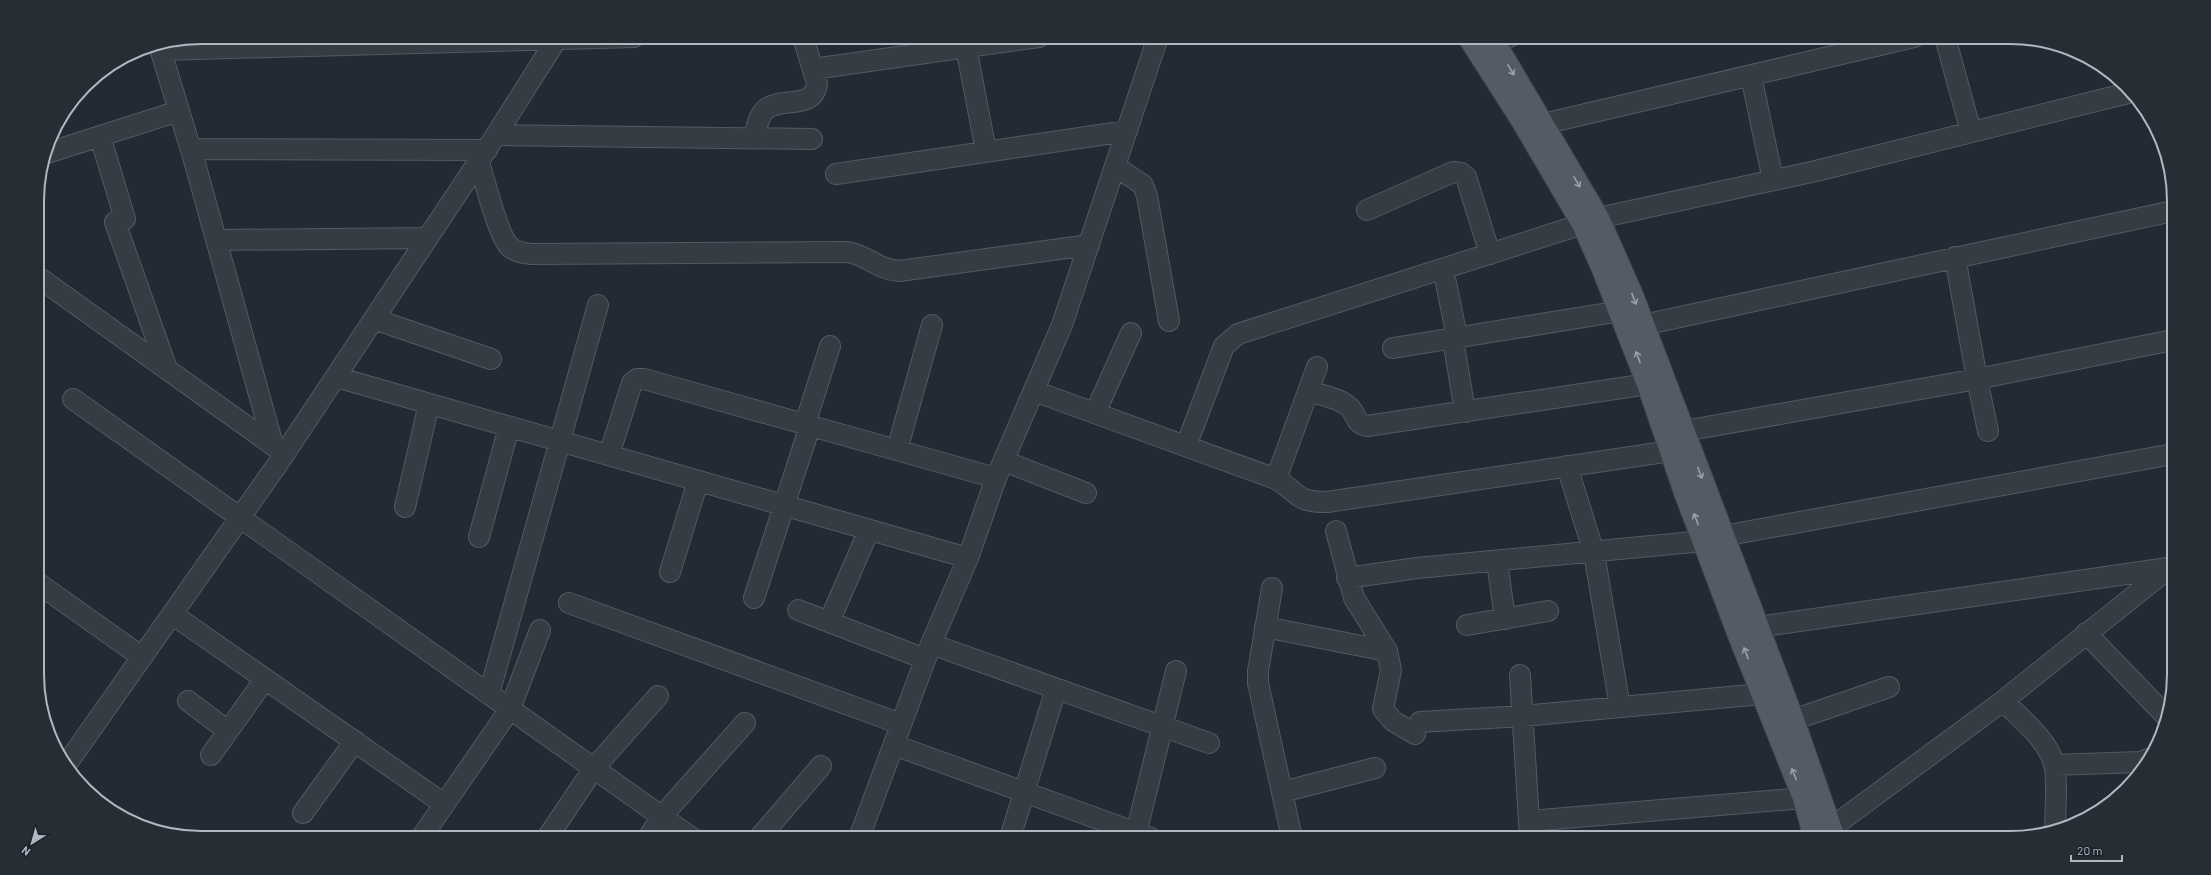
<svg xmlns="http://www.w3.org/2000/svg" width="2211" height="875" font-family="Barlow,sans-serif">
<rect width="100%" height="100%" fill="#222a34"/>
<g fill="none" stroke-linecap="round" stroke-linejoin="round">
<defs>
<path id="minor" d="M1945 37 1971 132
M1494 42 1509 37
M159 45 194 160 273 445
M966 47 986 151
M160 50 634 37
M813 69 1039 37
M1751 76 1773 180
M1543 124 1914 37
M496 135 812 139
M100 136 125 219
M754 138C756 129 758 118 764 111 778 95 814 112 817 83L803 37
M191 149 487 150
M47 153 179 111
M479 162C484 179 499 238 510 247 516 252 523 253 531 254L848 252C869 256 876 269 899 271L1089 245
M1115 166 1143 185 1147 196 1169 321
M836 174 1127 131
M1367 210 1453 172 1461 173 1466 177 1490 254
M1598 218 1816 171 2132 92
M115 222 167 369
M216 240 428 238
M1955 257 1977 379 1988 431
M38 277 277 448
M1446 283 1455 327 1453 339 1465 412
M374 319 491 359
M1643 325 2173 211
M1393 348 1621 311
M336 377 968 558
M1034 391 1276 479C1300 493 1294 502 1327 502L1671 451 1686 446
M1309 391C1320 395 1339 398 1348 406 1357 413 1354 424 1367 426L1648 384
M73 399 692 838
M1095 413 1131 333
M805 424 830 346
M1684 431 1977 379 2173 340
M1186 446 1224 346 1238 334 1583 224
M897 450 932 325
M609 455 632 383 637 379H644L996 478
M1004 461 1086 493
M1567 466 1594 553 1620 707
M1276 479 1317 367
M405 507 429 404
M1336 531 1354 598 1387 651 1391 670 1383 709 1393 721 1415 734
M479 537 509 427
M1497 561 1505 619
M670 572 698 481
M1347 578 1417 568 1704 541 1723 536 2173 454
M39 584 142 657
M1272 588 1258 671V683L1292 838
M754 598 810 426
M569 603 901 724
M798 610 925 659
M172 614 444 804
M829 622 869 530
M1467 625 1548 611
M1265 627 1387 651
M1758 627 2168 568
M2086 633 2167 717
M931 644 1209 743
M1520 675 1530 838
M489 694 598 305
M188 701 228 731
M2003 701C2021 719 2046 738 2054 763 2058 776 2055 815 2055 831
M1793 720 1889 687
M1420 722 1523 716 1762 694
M894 745 1151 838
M211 755 265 679
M66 765 277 465 496 135 558 37
M2054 765 2140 762 2148 759
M1282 792 1375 768
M303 813 355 741
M1529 821 1804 798
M1816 832 1831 828 2003 701 2174 564
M421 838 510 709 540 630
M547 838 594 768 658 696
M648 838 662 816 745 723
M759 838 821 766
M859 838 931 644 968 558 996 478 1062 325 1158 37
M1010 838 1056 689
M1135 838 1176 671"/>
<path id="major" d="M1469 37 1522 120 1583 224 1603 269 1648 384 1685 492 1739 635 1804 798 1815 838
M1491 37 1598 218 1632 295 1793 720 1834 838"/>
</defs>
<use href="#minor" stroke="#525a62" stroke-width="22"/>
<use href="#major" stroke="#3e454e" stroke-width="24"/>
<use href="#minor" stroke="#353c44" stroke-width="20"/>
<use href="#major" stroke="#535b64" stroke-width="22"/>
</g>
<defs><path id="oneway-shaft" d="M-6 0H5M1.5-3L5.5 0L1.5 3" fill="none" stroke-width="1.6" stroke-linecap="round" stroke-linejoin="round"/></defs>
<g stroke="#98a0aa">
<use href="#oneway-shaft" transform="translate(1511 70) rotate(59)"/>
<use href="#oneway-shaft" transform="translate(1577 182) rotate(60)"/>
<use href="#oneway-shaft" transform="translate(1634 299) rotate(69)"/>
<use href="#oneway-shaft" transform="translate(1638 357) rotate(-110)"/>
<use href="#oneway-shaft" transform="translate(1700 473) rotate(69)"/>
<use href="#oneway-shaft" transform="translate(1696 519) rotate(-111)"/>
<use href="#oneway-shaft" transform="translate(1746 653) rotate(-111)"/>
<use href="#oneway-shaft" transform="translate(1794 774) rotate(-112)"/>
</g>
<path d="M0 0H2211V875H0ZM201 44H2010A157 157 0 0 1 2167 201V674A157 157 0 0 1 2010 831H201A157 157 0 0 1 44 674V201A157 157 0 0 1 201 44Z" fill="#262d35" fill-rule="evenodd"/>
<path fill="none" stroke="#afb7c1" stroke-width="2" d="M201 44H2010A157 157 0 0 1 2167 201V674A157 157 0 0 1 2010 831H201A157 157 0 0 1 44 674V201A157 157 0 0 1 201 44Z"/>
<g transform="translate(32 843) rotate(217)" stroke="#1a2129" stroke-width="3" paint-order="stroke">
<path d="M0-3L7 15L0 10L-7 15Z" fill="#afb7c1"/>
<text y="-6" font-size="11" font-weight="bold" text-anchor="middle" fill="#afb7c1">N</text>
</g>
<path d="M2071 855v6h51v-6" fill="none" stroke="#afb7c1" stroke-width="2"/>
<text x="2077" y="855" font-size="12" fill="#afb7c1" stroke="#1a2129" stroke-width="3" paint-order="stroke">20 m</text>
</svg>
